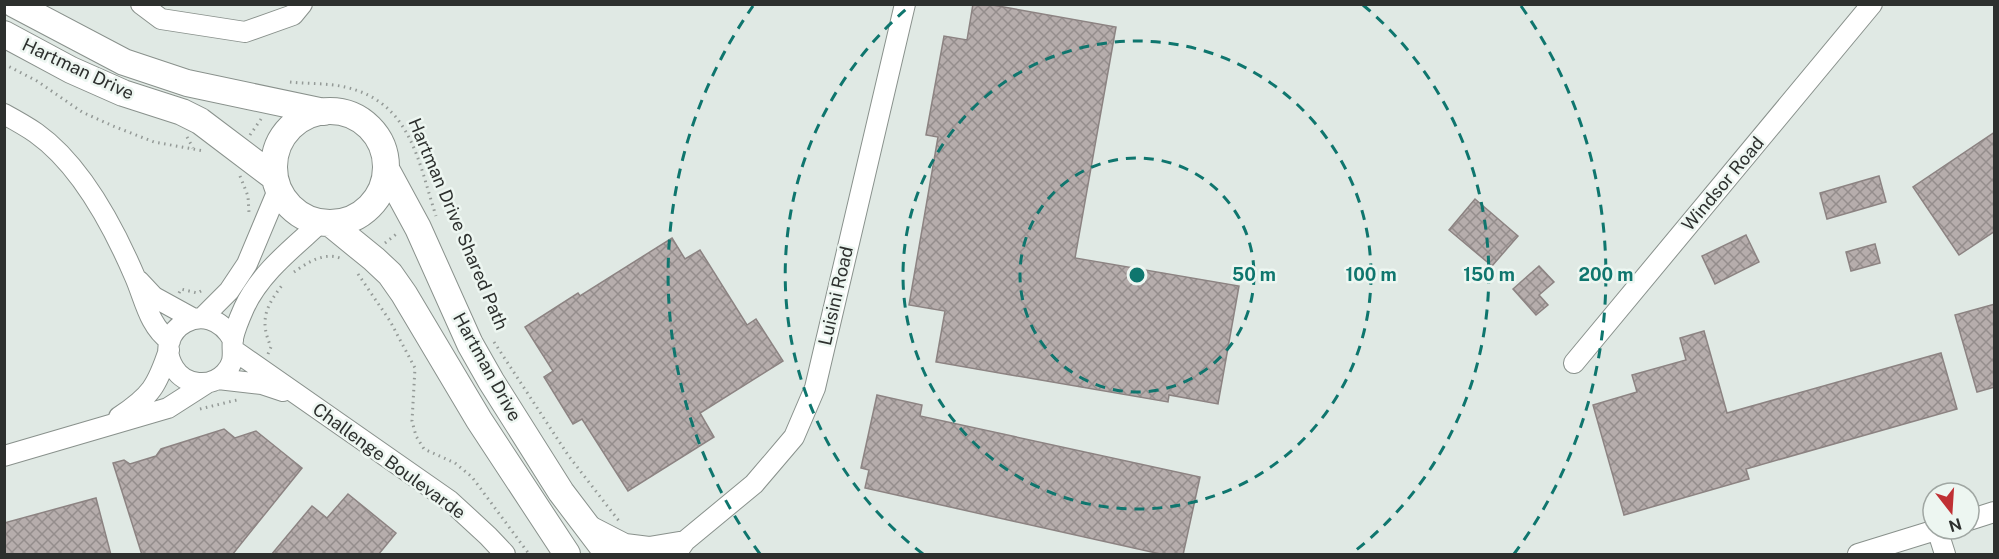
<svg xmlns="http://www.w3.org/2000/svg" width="1999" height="559" font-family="'Public Sans',sans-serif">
<defs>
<pattern id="building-cross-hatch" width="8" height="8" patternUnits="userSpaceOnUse" patternTransform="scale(1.5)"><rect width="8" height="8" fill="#b6adac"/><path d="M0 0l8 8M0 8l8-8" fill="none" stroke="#948d8c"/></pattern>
</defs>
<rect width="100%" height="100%" fill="#e0e9e4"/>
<path fill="url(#building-cross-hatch)" stroke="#8c8382" stroke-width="1.5" d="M973 4H987L1116 27 1075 258 1239 286 1218 404 1169 395 1168 402 936 362 945 311 909 305 938 137 926 135 944 36 967 40Z
M1995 132V231L1959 255 1913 187Z
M1879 176 1886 202 1827 219 1820 193Z
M1475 199 1518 236 1492 266 1449 230Z
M1746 235 1759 262 1715 284 1702 256Z
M672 238 685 259 700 250 747 325 756 319 783 361 700 413 714 437 628 491 582 419 573 424 544 377 553 371 525 327 578 293 580 296Z
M1875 244 1880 263 1851 271 1846 252Z
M1539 266 1554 282 1539 295 1548 305 1536 315 1513 289Z
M1995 304V387L1977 392 1955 315Z
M1704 331 1727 413 1941 353 1957 409 1746 469 1749 479 1624 515 1593 405 1637 392 1632 375 1686 360 1680 338Z
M877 395 922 405 920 416 1200 477 1183 555H1165L865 488 869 470 861 468Z
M224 429 235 438 256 431 302 468 232 555H142L113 463 124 460 130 464 156 456 161 449Z
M348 494 396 533 378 555H271L312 506 327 518Z
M96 498 111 555H4V523Z"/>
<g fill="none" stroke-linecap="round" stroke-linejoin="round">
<defs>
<path id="minor" d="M141 4 161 19 245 32 293 15 302 4
M4 114C15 120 26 126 36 133 81 165 114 228 135 277 145 300 149 326 170 341
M139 281 154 297 194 319
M202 318 229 291 247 264 278 190
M233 340C208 294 150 330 174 368 185 386 211 388 225 373 237 360 231 352 233 338 235 329 240 317 244 308 260 273 293 248 320 223
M235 351 450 501 488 536 505 554
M1574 363 1872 4
M218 379 262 384 283 391
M119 417C151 396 157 386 169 350
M4 456 168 408 207 383
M1969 520 1994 512
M588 525 625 544 649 547 685 541
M1937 529 1945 554
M676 554 685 541 754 484 794 437 815 388 905 4
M1858 554 1939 529"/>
<path id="major" d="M14 4 124 62 187 83 324 112
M4 34 71 70 123 93 182 112 200 121 274 177
M274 167a56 56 0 1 1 112 0a56 56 0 1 1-112 0Z
M386 169 418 228 470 344 491 381 561 492 608 554
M331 224 374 259 390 274 404 294 479 420 567 554"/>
</defs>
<use href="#minor" stroke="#89918c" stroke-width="22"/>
<use href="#major" stroke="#89918c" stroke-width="28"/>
<path stroke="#949a97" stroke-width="3" stroke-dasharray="1.5 4.5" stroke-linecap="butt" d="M4 64 37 81 82 112 113 126 154 142 204 151
M290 82C308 84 328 83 345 87 411 102 418 161 436 216
M250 135 261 119
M187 137 193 148
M240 176 248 196 249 213
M385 243 399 232
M294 272C307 263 323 252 340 258
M358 274 390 321 415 368 412 421 416 436 424 449 455 463 472 477 529 554
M179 293 181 289 197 293 205 289
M494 342 568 455 619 521
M268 354 271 347C259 320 266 306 283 284
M200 409 237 400"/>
<use href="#minor" stroke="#fff" stroke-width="20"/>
<use href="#major" stroke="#fff" stroke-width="26"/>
</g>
<g fill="none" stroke="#0f766e" stroke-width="3" stroke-dasharray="10 8">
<circle cx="1137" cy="275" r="117"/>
<circle cx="1137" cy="275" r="234"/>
<path d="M923 554A352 352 0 0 1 911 5M1363 5A352 352 0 0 1 1351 554"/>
<path d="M760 554A469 469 0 0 1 753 6M1521 6A469 469 0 0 1 1514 554"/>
</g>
<g text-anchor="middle" stroke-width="5" stroke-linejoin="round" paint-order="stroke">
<g font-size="18" fill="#2d302e" stroke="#edf6f1">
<text transform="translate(78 69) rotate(25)" y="6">Hartman Drive</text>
<text transform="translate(1723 184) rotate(-50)" y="6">Windsor Road</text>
<text transform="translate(458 224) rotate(67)" y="6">Hartman Drive Shared Path</text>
<text transform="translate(836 296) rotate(-77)" y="6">Luisini Road</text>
<text transform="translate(487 367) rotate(61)" y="6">Hartman Drive</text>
<text transform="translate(389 461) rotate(36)" y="6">Challenge Boulevarde</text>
</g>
</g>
<circle cx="1137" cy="275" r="9" fill="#0f766e" stroke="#edf6f1" stroke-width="3"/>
<g font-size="18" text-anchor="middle" font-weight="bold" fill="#0f766e" stroke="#edf6f1" stroke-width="5" stroke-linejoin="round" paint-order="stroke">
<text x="1254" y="281">50 m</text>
<text x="1371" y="281">100 m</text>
<text x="1489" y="281">150 m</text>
<text x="1606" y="281">200 m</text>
</g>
<rect width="1999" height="559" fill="none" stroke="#2d302e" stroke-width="12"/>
<g transform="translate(1951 511) rotate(163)"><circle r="28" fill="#edf6f1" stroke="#a0a7a3" stroke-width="1.5"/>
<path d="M0-4.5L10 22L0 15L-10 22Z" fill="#c03034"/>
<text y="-9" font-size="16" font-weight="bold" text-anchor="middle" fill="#2d302e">N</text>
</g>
</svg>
